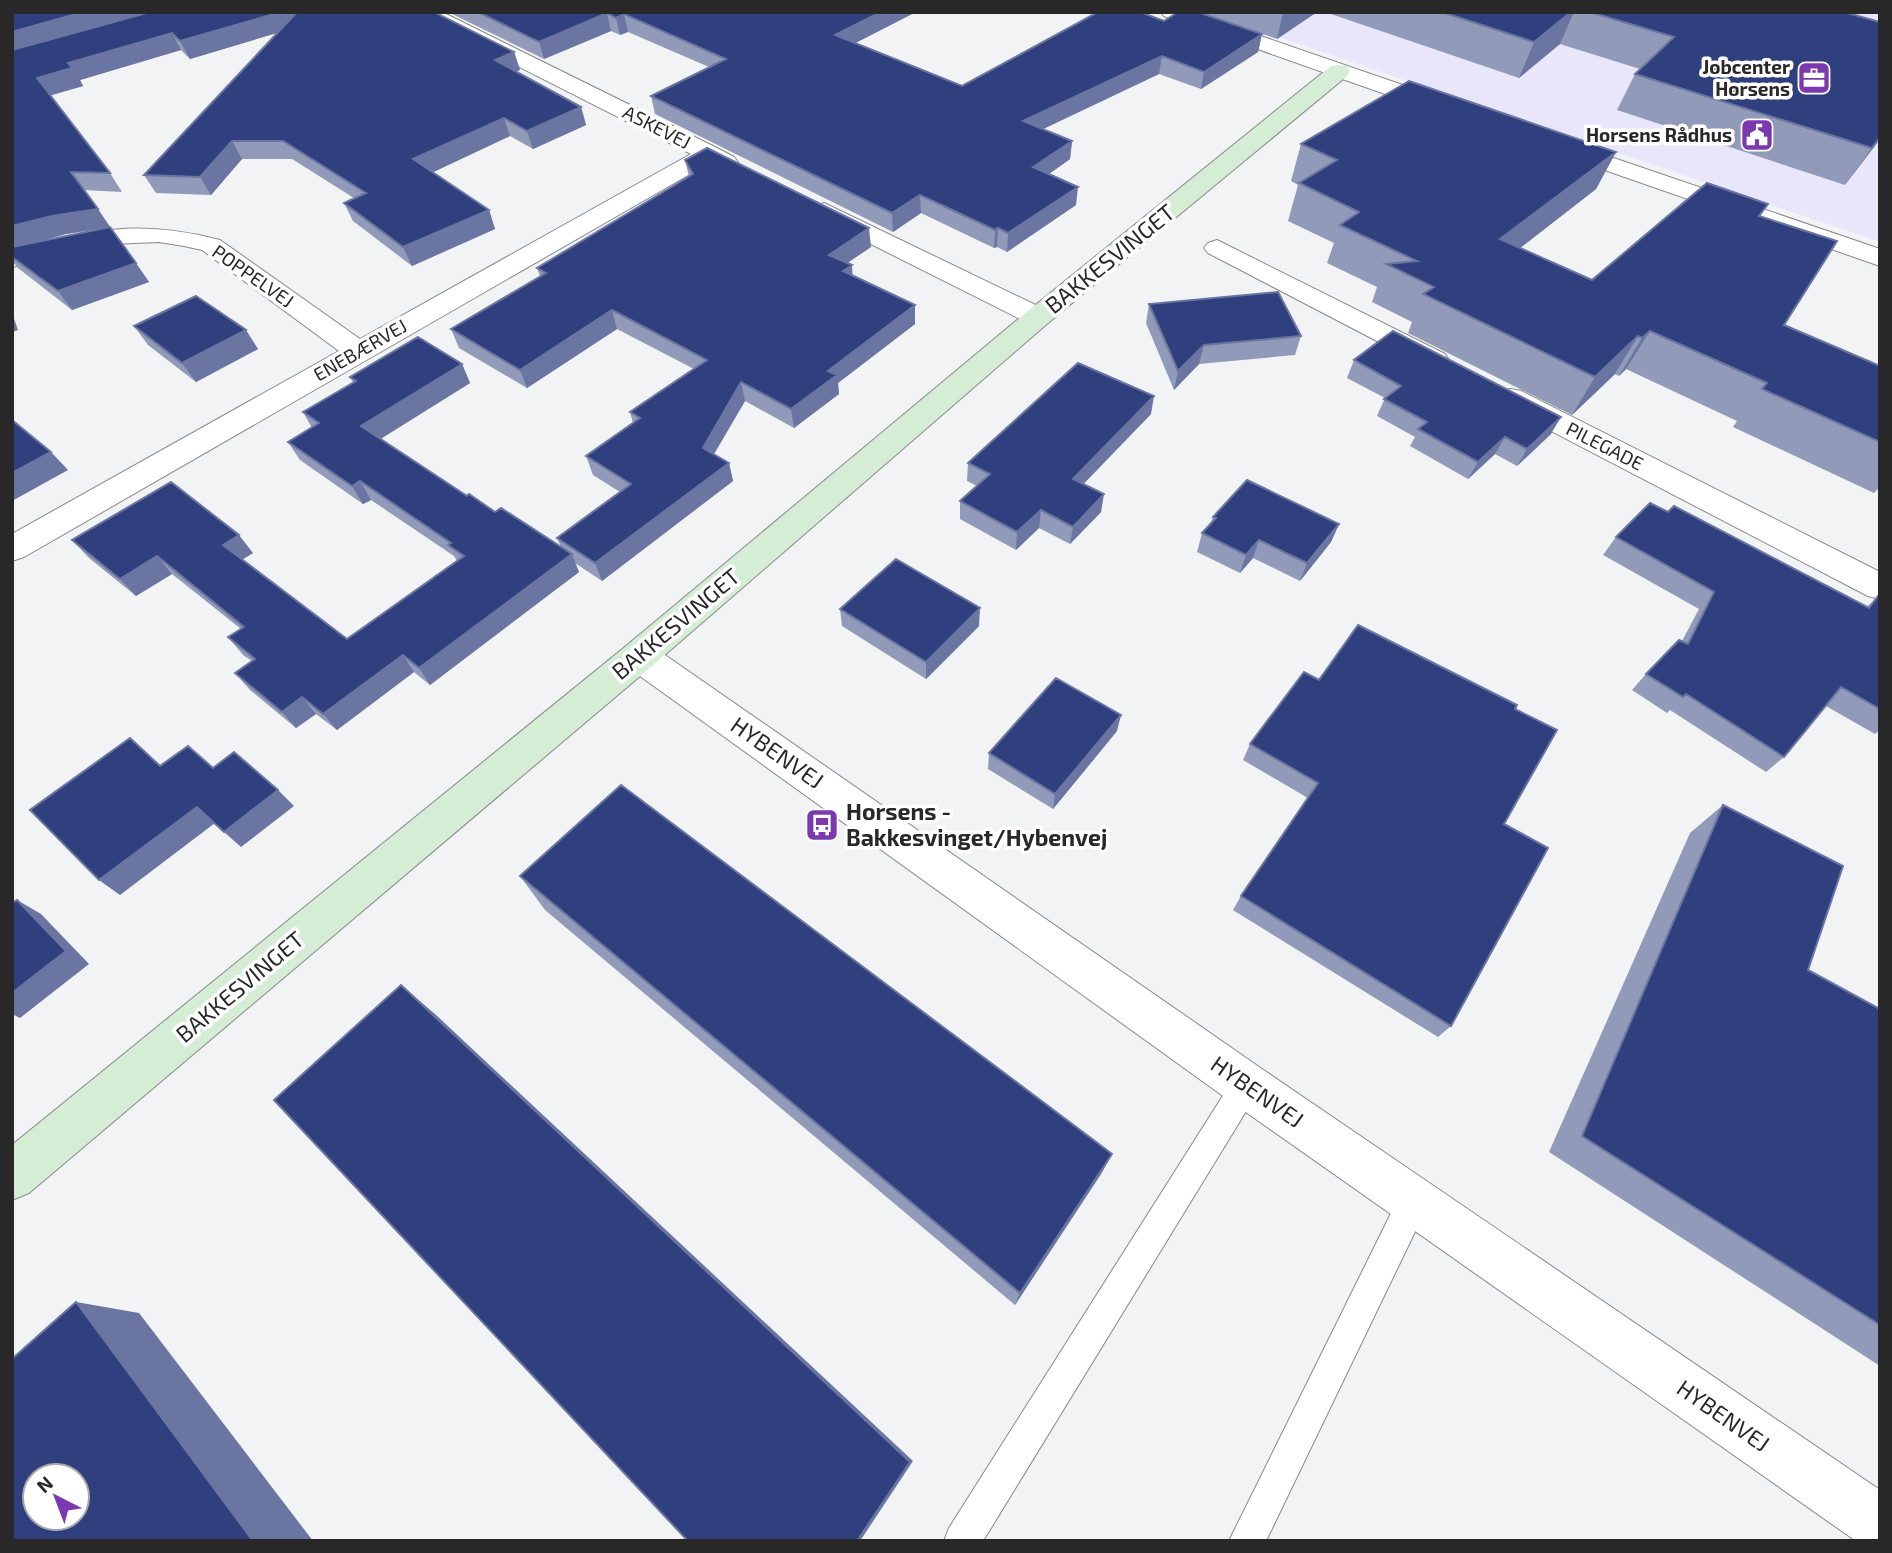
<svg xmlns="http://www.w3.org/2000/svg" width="1892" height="1553" font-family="'Exo 2',sans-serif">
<rect width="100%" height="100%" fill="#f2f3f4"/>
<path fill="#e9e6fc" d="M1205 12H1880V242Z"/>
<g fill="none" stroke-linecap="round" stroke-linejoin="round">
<defs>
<path id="lane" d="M1246 1070 1256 1075 1261 1085 1256 1095 983 1541H944L949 1528 1236 1075Z
M1414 1185 1425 1189 1429 1200 1425 1211 1266 1541H1229L1403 1189Z"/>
<path id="street" d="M416 12H442L717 148 734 157 738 162 734 167 726 169 709 163 24 557 12 561V534L339 351 202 250 184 246 159 242 111 244 12 267V251C90 229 140 219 220 240L360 339 691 154 419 16Z
M1161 12H1191L1452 102 1455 107 1452 112H1436L1164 16Z
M1561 140 1880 249V266L1553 152 1549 147 1553 142Z
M824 203 1048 311 1052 317 1048 323 1038 325 1028 323 815 216 811 211 815 206Z
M1217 240 1445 354 1449 360 1445 366 1435 369 1425 366 1208 253 1204 248 1208 243Z
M1511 389 1521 391 1880 572V599L1868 596 1501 405 1496 398 1501 391Z
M639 642 652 646 1262 1069 1880 1490V1541H1856L1230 1101 626 666 621 656 626 646Z"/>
<path id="secondary" d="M1339 65 1347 66 1350 71 1347 76 1048 323 652 666 29 1193 12 1200V1145L626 646 1028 311 1331 66Z"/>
</defs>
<use href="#lane" stroke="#88888a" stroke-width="2"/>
<use href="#street" stroke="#88888a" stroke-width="2"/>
<use href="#secondary" stroke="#88888a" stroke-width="2"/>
<use href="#lane" fill="#fff" fill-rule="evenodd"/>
<use href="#street" fill="#fff" fill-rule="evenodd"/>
<use href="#secondary" fill="#d5edd5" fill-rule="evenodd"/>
</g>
<path fill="#919ab9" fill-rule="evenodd" d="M12 12H434L514 52 520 70 516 71 581 107 586 125 533 149 510 136 432 172 489 210 495 229 412 266 353 221 344 203 354 198 292 159H242L211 195 156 193 144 175 277 33 190 59 181 50 80 80 83 86 50 95 110 173 122 192 84 190 149 282 72 310 18 268 12 261ZM105 228 30 244 66 234Z
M448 12H916L855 43 962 86 1164 21 1262 34 1258 52 1201 89 1159 74 1043 129 1072 141 1070 159 1049 174 1076 205 1007 252 997 247 994 248 921 213 893 232 655 114 651 96 709 67 628 32 620 35 611 31 544 59Z
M1203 12H1317L1277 39 1203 13Z
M1325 12H1844L1880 139 1845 185 1617 110 1635 74 1640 69 1560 44 1519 78Z
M1301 144 1616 152 1596 189 1520 248 1592 280 1760 216 1784 325 1880 366V487L1874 493 1733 427 1737 421 1626 369 1619 376 1615 374 1572 415 1408 333 1412 322 1372 302 1377 287 1327 263 1334 243 1288 221 1298 185 1291 181Z
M685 160 871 247 847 263 852 276 915 305V324L838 383 839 394 794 428 745 401 714 454 729 463 733 481 602 581 575 563 579 572 430 685 414 672 337 730 316 714 296 728 250 690 235 673 252 661 243 655 228 637 241 629 172 574 136 596 89 558 72 540 253 553 242 559 347 639 457 561 454 556 371 500 363 504 300 460 288 442 312 428 303 412 353 382 350 377 462 364 470 383 380 439 467 496 561 547 557 538 620 492 593 475 586 456 633 423 630 412 694 369 617 329 527 388 459 348 451 329 540 276 537 268 689 177Z
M1149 304 1301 336 1295 355 1199 364 1174 390 1146 323Z
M134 326 258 349 196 382 148 345Z
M1354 360 1551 434 1517 466 1495 454 1468 479 1410 446 1415 437 1377 416 1385 398 1347 378Z
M1151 414 1083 484 1101 512 1070 544 1039 528 1016 550 960 519V501L977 486 967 481 968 463Z
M1668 512 1867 607 1878 596 1880 597V730L1875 734 1826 706 1784 757 1766 772 1670 710 1667 713 1632 690 1646 674 1682 641 1699 609 1603 555 1616 537Z
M1213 517 1339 524 1331 542 1300 581 1253 558 1240 573 1197 552 1202 533 1211 523Z
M840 609 979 626 926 679 842 626Z
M1319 680 1515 709 1504 824 1451 1026 1438 1037 1233 910 1241 896 1308 798 1243 760 1250 744Z
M1117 731 1053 809 988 769 989 753Z
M1723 805 1808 970 1880 1009V1366L1549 1152 1690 833Z
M520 876 1112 1154 1101 1174 1015 1305 545 910Z"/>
<path fill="#6a76a1" d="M83 12H156L12 52V32Z
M281 12H306L310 23 190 59 180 41Z
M881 12H916L836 53 835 35Z
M1283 12H1317L1277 39Z
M1571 12H1574L1560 44 1519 78 1534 42Z
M607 13 611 31 544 59 539 42Z
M624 14 628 32 620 35 616 18Z
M172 33 181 50 80 80 83 86 49 96 37 78 68 63Z
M1262 34 1258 52 1201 89 1204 72Z
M514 52 520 70 500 78 495 60Z
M1162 56 1159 74 1022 139 1023 121Z
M581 107 586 125 533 149 527 131Z
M504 118 510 136 421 178 413 159Z
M1880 137V139L1845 185Z
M232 141 242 159 211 195 200 177Z
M1072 141 1070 159 1032 186 1033 167Z
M1616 152 1596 189 1483 277 1500 239Z
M1078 187 1076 205 1007 252 1008 233Z
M920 195 921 213 893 232 892 213Z
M98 209 110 227 66 234 12 248V226L52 216Z
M489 210 495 229 412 266 403 247Z
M869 228 871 247 831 274 829 255Z
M998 228 997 247 994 248 995 230Z
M136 263 149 282 72 310 58 291Z
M852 265 853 284 843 271Z
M915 305V324L838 383 839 394 794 428 791 409 828 371Z
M612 310 617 329 527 388 520 370Z
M12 313 18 330 12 332Z
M246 330 258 349 196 382 182 363Z
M1650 331 1626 369 1619 376 1642 338Z
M1638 336 1615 374 1572 415 1595 377Z
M1204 345 1199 364 1174 390 1178 371Z
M462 364 470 383 371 445 361 426Z
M741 382 745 401 707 466 703 448Z
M1154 396 1151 414 1071 497 1073 479Z
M1561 417 1551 434 1517 466 1527 449Z
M1505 437 1495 454 1468 479 1478 462Z
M51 452 68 470 12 501V473Z
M729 463 733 481 602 581 595 563Z
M360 481 371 500 363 504 352 486Z
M1104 494 1101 512 1070 544 1073 527Z
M1041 510 1039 528 1016 550 1017 532Z
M1339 524 1331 542 1300 581 1307 563Z
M239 535 253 553 237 563 223 545Z
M1259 540 1253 558 1240 573 1246 555Z
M572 554 579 572 430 685 419 668Z
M157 556 172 574 136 596 120 579Z
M980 608 979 626 926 679V662Z
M403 655 414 672 337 730 323 714Z
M302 697 316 714 296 728 282 712Z
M1121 715 1117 731 1053 809 1055 794Z
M278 790 294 806 241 847 224 832Z
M197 807 215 823 120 895 99 880Z
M17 900 41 914 89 964 20 1018 12 1014V993Z
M401 985 435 1014 913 1461 860 1541H857Z
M1112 1154 1101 1174 1015 1305 1020 1293Z
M76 1302 139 1313 313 1541H253Z"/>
<path fill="#30407e" stroke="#6a76a1" stroke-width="2" fill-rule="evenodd" d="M12 12H83L12 32Z
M150 12H281L180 41 172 33 68 63 72 68 37 78 110 173 71 172 98 209 52 216 12 226V50Z
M297 12H434L514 52 495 60 581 107 527 131 504 118 413 159 489 210 403 247 344 203 366 193 283 141H232L200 177 144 175Z
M478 12H881L835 35 962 86 1098 12H1140L1164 21 1178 12H1198L1262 34 1204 72 1162 56 1023 121 1072 141 1033 167 1078 187 1008 233 998 228 995 230 920 195 892 213 651 96 726 59 624 14 616 18 607 13 539 42Z
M1442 12H1571L1534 42Z
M1590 12H1844L1880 22V137L1872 148 1635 74 1674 37Z
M1409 81 1616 152 1500 239 1592 280 1707 183 1768 204 1759 216 1837 241 1784 325 1880 366V442L1762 389 1767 383 1650 331 1642 338 1638 336 1595 377 1423 294 1434 287 1386 264 1417 261 1340 225 1359 212 1299 183 1337 160 1301 144Z
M707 148 869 228 829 255 852 265 843 271 915 305 828 371 837 375 791 409 741 382 703 448 729 463 595 563 557 538 631 484 586 456 640 418 630 412 707 360 612 310 520 370 451 329 546 273 537 268 693 174 685 160Z
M110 227 136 263 58 291 12 257V247Z
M1278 292 1301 336 1204 345 1178 371 1149 304Z
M196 296 246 330 182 363 134 326Z
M1393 331 1561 417 1527 449 1505 437 1478 462 1418 429 1427 422 1384 399 1401 386 1354 360Z
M418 337 462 364 361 426 467 496 469 494 495 512 501 508 572 554 419 668 403 655 323 714 302 697 282 712 235 673 255 659 228 637 244 627 157 556 120 579 72 540 171 482 239 535 223 545 347 639 464 556 448 545 451 543 360 481 352 486 288 442 319 423 303 412 356 381 350 377Z
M1078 363 1154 396 1073 479 1104 494 1073 527 1041 510 1017 532 960 501 990 474 968 463Z
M12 420 51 452 12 473Z
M1247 480 1339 524 1307 563 1259 540 1246 555 1202 533 1216 518 1213 517Z
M1650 503 1668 512 1674 506 1869 608 1878 596 1880 597V709L1841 687 1784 757 1686 694 1683 697 1646 674 1679 640 1688 644 1714 592 1616 537Z
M896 559 980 608 926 662 840 609Z
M1358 625 1517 705 1515 709 1557 730 1504 824 1548 848 1451 1026 1241 896 1318 783 1250 744 1304 672 1319 680Z
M1056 678 1121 715 1055 794 989 753Z
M130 738 160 766 188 746 213 768 234 752 278 790 224 832 197 807 99 880 30 810Z
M621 785 1112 1154 1020 1293 520 876Z
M1723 805 1843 866 1808 970 1880 1009V1325L1582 1136Z
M17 900 66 951 12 993V903Z
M401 985 910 1462 857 1541H688L274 1100Z
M76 1302 253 1541H12V1359ZM35 1476H77V1518H35Z"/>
<defs>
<symbol id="office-square" viewBox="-11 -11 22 22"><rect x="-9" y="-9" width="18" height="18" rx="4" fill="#7a39ae" stroke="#fff"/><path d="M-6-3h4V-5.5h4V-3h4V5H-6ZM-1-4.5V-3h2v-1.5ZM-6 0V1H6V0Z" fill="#fff"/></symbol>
<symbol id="civic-square" viewBox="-11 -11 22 22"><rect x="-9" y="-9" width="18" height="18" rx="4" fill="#7a39ae" stroke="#fff"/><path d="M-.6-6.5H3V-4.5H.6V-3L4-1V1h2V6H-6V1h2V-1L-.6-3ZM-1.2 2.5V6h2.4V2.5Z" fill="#fff"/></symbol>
<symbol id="bus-square" viewBox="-11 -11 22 22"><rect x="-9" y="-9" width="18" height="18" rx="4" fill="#7a39ae" stroke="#fff"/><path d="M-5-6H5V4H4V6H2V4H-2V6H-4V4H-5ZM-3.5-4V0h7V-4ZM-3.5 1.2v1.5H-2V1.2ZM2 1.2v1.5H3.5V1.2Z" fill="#fff"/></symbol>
</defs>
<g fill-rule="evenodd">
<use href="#office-square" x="1795" y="59" width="38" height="38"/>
<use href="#civic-square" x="1738" y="116" width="38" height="38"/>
<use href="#bus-square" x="803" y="806" width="38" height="38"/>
</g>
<g text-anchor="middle" stroke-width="7" stroke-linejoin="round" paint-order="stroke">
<g font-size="19" font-weight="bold" fill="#282829" stroke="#fff" text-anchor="end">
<text x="1790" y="74">Jobcenter<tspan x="1790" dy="22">Horsens</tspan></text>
<text x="1732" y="142">Horsens Rådhus</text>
</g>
<g font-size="19" fill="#282829" stroke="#fff">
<text transform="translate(657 127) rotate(27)" y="7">ASKEVEJ</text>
<text transform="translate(253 276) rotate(35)" y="7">POPPELVEJ</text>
<text transform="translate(360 350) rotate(-30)" y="7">ENEBÆRVEJ</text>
<text transform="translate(1605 446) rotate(27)" y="7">PILEGADE</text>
</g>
<g font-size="23" fill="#282829" stroke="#fff">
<text transform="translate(1110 259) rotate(-39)" y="8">BAKKESVINGET</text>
<text transform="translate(676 624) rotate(-40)" y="8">BAKKESVINGET</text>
<text transform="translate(777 753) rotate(35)" y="8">HYBENVEJ</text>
<text transform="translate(240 987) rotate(-40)" y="8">BAKKESVINGET</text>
<text transform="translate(1257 1092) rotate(35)" y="8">HYBENVEJ</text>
<text transform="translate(1723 1416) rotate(35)" y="8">HYBENVEJ</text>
</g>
<g font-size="23" font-weight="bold" fill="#282829" stroke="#fff" text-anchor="start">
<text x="846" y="820">Horsens -<tspan x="846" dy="26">Bakkesvinget/Hybenvej</tspan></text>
</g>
</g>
<rect width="1892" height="1553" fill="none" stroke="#282829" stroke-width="28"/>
<g transform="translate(56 1497) rotate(318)"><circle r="33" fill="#ffffff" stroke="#a9a9a9" stroke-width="2"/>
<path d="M0-5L12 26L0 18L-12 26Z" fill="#7a39ae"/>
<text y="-10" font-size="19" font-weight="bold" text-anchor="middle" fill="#282829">N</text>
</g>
</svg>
